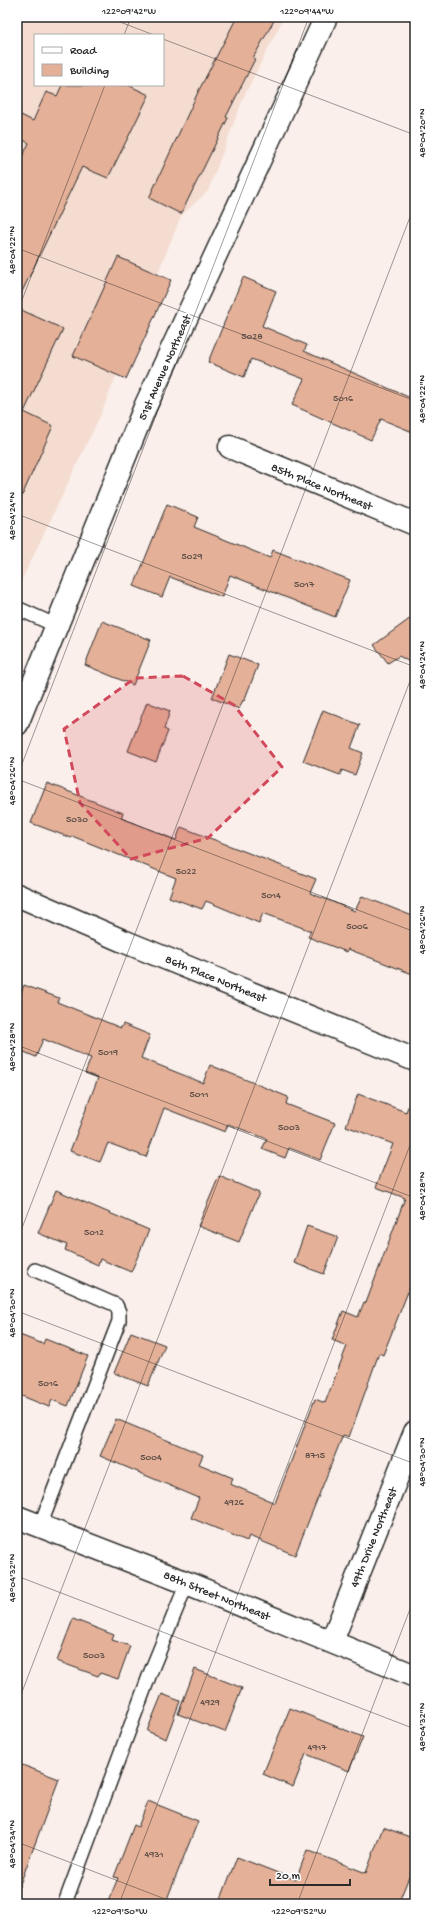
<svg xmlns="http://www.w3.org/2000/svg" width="432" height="1921" font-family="'Gochi Hand',sans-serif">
<rect width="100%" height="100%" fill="#faefea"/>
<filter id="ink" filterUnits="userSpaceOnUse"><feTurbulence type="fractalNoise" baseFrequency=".025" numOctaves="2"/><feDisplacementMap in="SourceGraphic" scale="8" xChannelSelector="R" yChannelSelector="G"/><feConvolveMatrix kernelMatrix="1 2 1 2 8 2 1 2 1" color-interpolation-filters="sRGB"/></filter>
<g filter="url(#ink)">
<path fill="#f4dcd1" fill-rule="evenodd" d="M17 17H284L244 96 208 191 181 216 100 416 17 590ZM35 35H163V85H35Z"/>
<path fill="#e5b098" stroke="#2b2b2b" d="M237 17H276L253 58 255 59 226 117 228 118 181 214 149 198 199 90Z
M62 85H128L149 95 108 178 82 167 17 302V168L29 143 17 137V113L33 121 46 92 57 96Z
M118 257 171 280 126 379 73 356Z
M243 277 276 291 262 326 307 345 304 351 415 400V433L381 419 371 440 292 405 304 379 251 359 244 377 208 362Z
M17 308 63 329 24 412 53 426 17 507Z
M167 504 198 517 194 527 270 558 273 550 350 580 335 617 230 575 222 597 170 577 162 597 134 586Z
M415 615V665L399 656 388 663 374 645Z
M102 621 151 640 133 685 85 665Z
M229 654 258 665 244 701 243 700 239 709 212 698Z
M147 702 170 711 164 729 168 731 156 762 128 751Z
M323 710 360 725 351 748 363 753 355 775 342 770 340 775 303 761Z
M47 783 123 813 121 818 176 840 181 827 316 879 310 893 355 911 362 896 415 917V975L348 949 347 952 308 937 311 931 263 913 259 923 206 901 202 909 169 897 176 878 72 836 71 838 31 823Z
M24 985 59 998 57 1002 121 1028 123 1024 150 1035 141 1058 203 1083 210 1065 288 1097 286 1104 335 1123 320 1160 289 1148 285 1158 262 1149 267 1139 228 1124 225 1132 164 1108 146 1157 108 1143 100 1162 70 1151 98 1078 85 1073 91 1058 43 1039 36 1057 17 1049V1004Z
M414 1091 415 1274 383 1355 379 1353 349 1437 343 1435 295 1555 249 1536 247 1541 191 1518 199 1498 100 1456 116 1419 203 1455 199 1464 233 1478 230 1484 275 1503 315 1399 325 1403 347 1346 332 1340 343 1311 358 1317 364 1302 366 1303 405 1198 376 1187 393 1144 346 1126 358 1094 406 1112Z
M219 1176 259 1193 239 1242 198 1226Z
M56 1190 149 1230 131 1272 100 1259 98 1265 65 1250 67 1245 38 1233Z
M307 1226 338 1237 324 1274 294 1263Z
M131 1332 165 1345 148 1386 114 1373Z
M17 1334 43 1344 45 1339 88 1356 68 1406 52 1400 49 1407 17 1394Z
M73 1619 114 1635 112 1640 130 1646 118 1679 100 1673 98 1676 57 1661Z
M195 1669 242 1688 225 1732 178 1714Z
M162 1694 180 1701 166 1739 147 1731Z
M290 1708 363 1737 349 1771 306 1754 293 1787 263 1774Z
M17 1763 59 1779 19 1887H17Z
M148 1801 198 1821 165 1904H107L118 1878 114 1877 134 1825 138 1827Z
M383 1827 415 1839V1862L398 1904H219L237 1857 296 1880 307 1850 366 1873Z"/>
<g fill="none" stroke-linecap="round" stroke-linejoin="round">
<defs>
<path id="service" d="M17 608 57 626
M35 1270 116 1305 119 1312V1321L40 1526
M65 1903 151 1671 187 1583"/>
<path id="minor" d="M230 447 415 524
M332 1641 415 1432"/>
<path id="tertiary" d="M17 724 145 407 326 17
M17 895 123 941 415 1060"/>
<path id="secondary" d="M17 1517 187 1583 415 1676"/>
</defs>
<use href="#service" stroke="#2b2b2b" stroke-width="16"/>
<use href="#minor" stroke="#2b2b2b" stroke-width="25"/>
<use href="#tertiary" stroke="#2b2b2b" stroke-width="25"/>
<use href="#secondary" stroke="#2b2b2b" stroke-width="25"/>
<use href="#service" stroke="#fff" stroke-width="13"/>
<use href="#minor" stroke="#fff" stroke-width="22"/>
<use href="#tertiary" stroke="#fff" stroke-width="22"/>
<use href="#secondary" stroke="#fff" stroke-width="22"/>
</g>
</g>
<path fill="#d1495b" fill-opacity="0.2" stroke="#d1495b" stroke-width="3" stroke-dasharray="8 5" stroke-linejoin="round" d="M183 676 234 705 282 767 208 838 131 859 80 803 64 729 135 678Z"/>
<path fill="none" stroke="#2b2b2b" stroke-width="1" stroke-opacity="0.45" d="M107 17 154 35M124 35 131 17M163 39 415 135M17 248 415 401M17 313 105 85M17 514 415 667M17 777 309 17M17 779 415 932M17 1045 415 1198M17 1241 415 204M17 1311 415 1464M17 1576 415 1729M17 1705 415 668M17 1842 178 1904M119 1904 415 1132M297 1904 415 1596"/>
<g text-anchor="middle" stroke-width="4" stroke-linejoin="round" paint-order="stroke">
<g font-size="10" fill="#5a4c46">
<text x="252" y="339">5028</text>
<text x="343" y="401">5016</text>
<text x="192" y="559">5029</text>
<text x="304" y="587">5017</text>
<text x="77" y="822">5030</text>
<text x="186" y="874">5022</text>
<text x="271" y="898">5014</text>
<text x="357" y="929">5006</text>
<text x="108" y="1055">5019</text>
<text x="199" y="1097">5011</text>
<text x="289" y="1130">5003</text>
<text x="94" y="1235">5012</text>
<text x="48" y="1386">5016</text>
<text x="315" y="1458">8715</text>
<text x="151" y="1460">5004</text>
<text x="234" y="1505">4926</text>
<text x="94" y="1658">5003</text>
<text x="210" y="1705">4929</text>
<text x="317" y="1750">4917</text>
<text x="154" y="1857">4931</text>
</g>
<g font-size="12" fill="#2b2b2b" stroke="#fff">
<text transform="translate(164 367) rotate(-66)" y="4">51st Avenue Northeast</text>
<text transform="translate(322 486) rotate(22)" y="4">85th Place Northeast</text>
<text transform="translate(216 978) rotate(22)" y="4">86th Place Northeast</text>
<text transform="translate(373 1537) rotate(-68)" y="4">49th Drive Northeast</text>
<text transform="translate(217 1595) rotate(22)" y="4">88th Street Northeast</text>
</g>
</g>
<rect width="432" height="1921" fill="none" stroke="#fff" stroke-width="44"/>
<rect x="34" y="34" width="130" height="52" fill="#ffffff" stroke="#aaaaaa"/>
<rect x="42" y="47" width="20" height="6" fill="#ffffff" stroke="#aaaaaa"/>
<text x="70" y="54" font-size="12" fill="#2b2b2b">Road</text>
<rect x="42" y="64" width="20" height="12" fill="#e5b098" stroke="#aaaaaa"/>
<text x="70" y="74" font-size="12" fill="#2b2b2b">Building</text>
<path d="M270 1879v6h80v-6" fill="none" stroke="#2b2b2b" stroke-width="2"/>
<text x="276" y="1879" font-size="12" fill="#2b2b2b" stroke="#ffffff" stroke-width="3" paint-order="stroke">20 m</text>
<rect x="22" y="22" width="388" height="1877" fill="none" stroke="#2b2b2b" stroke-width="1.5"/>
<g font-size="10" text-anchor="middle" fill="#2b2b2b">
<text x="129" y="14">122°09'42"W</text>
<text x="307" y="14">122°09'44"W</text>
<text transform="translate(421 133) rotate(-90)" y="4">48°04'20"N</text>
<text transform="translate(11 250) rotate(-90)" y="4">48°04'22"N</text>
<text transform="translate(421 399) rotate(-90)" y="4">48°04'22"N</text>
<text transform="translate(11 516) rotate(-90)" y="4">48°04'24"N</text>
<text transform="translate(421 665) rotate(-90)" y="4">48°04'24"N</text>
<text transform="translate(11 781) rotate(-90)" y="4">48°04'26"N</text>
<text transform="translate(421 930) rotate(-90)" y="4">48°04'26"N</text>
<text transform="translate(11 1047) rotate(-90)" y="4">48°04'28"N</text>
<text transform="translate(421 1196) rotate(-90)" y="4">48°04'28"N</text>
<text transform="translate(11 1313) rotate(-90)" y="4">48°04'30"N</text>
<text transform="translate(421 1462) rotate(-90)" y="4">48°04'30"N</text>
<text transform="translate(11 1578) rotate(-90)" y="4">48°04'32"N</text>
<text transform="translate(421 1727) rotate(-90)" y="4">48°04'32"N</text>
<text transform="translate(11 1844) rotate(-90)" y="4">48°04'34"N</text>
<text x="120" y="1914">122°09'50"W</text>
<text x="299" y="1914">122°09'52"W</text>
</g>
</svg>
